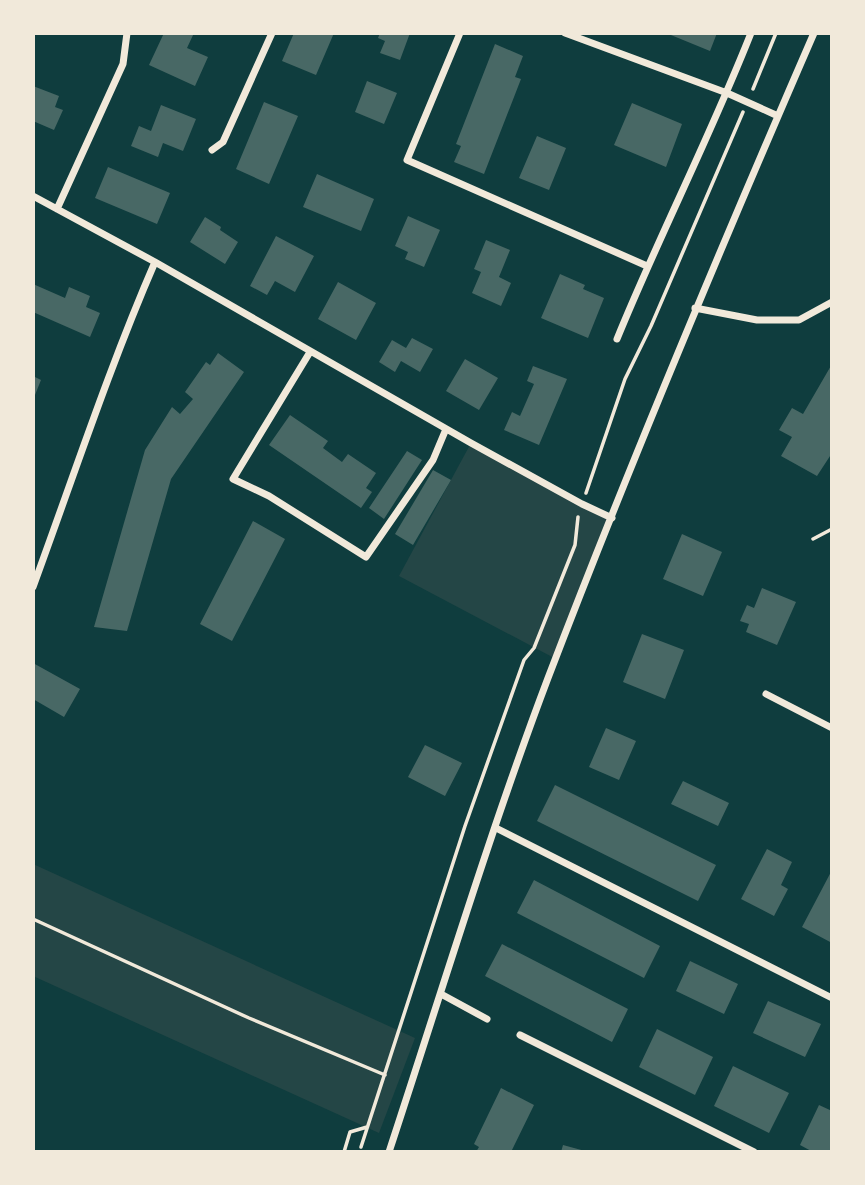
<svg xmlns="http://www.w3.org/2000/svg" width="865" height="1185" font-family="Cabin,sans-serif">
<rect width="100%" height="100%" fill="#0f3d3e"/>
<path fill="#244646" d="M471 443 612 518 556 659 399 576Z
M33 864 415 1038 379 1133 33 976Z"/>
<path fill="#486865" d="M164 33H194L187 48 208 57 195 86 149 65Z
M294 33H334L316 75 282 61Z
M380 33H410L400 60 380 53 385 41 378 38Z
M666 33H717L710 51Z
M495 44 523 56 515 77 521 79 484 174 454 162 461 146 456 144Z
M367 81 397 93 384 124 355 112Z
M33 86 59 96 55 107 63 110 54 130 33 121Z
M264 102 298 116 269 184 236 169Z
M632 103 682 124 666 167 614 145Z
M161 105 196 119 183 151 163 143 158 157 131 146 139 126 151 131Z
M537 136 566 148 549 190 519 178Z
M108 167 170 193 157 224 95 198Z
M317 174 374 199 361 231 303 207Z
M408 216 440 230 424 267 405 259 408 252 395 246Z
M205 217 221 227 220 230 238 242 225 264 190 242Z
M276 236 314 256 295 292 275 281 267 295 250 286Z
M486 240 510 250 499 277 511 283 501 306 472 293 481 272 474 269Z
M560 274 585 285 583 289 604 298 588 338 541 318Z
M338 282 376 303 356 340 318 319Z
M33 284 65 298 69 287 90 296 86 307 100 313 90 337 33 312Z
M412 338 433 349 420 372 401 361 395 372 379 362 392 340 406 348Z
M218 353 244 372 171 479 127 631 94 627 145 450 172 407 180 414 193 399 185 392 206 362 210 365Z
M465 359 498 378 479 410 446 391Z
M832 364V453L817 476 781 456 792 437 779 430 792 408 803 414Z
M533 366 567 379 539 445 504 430 512 412 520 416 534 384 527 381Z
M33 376 41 380 33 400Z
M290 415 328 441 323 448 342 462 348 454 376 473 366 488 372 492 361 508 269 445Z
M407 451 422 460 384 519 369 508Z
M433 470 451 480 413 545 395 534Z
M253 521 285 539 232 641 200 624Z
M682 534 722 552 703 596 663 579Z
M762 588 796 602 777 645 746 632 749 624 740 621 747 605 754 608Z
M642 634 684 650 665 699 623 682Z
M33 663 80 689 64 717 33 699Z
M606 728 636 741 619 780 589 767Z
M425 745 462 763 445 796 408 777Z
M683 781 729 803 718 826 671 804Z
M555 785 716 865 698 901 537 821Z
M767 849 792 862 781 885 788 889 774 916 741 899Z
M832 870V943L802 927Z
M534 880 660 946 644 978 517 913Z
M502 944 628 1009 612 1042 485 976Z
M690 961 738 984 724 1014 676 991Z
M768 1001 821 1024 805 1057 753 1033Z
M657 1029 713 1057 695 1095 639 1067Z
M733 1066 789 1093 769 1133 714 1106Z
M501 1088 534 1105 511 1152H476L479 1147 474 1144Z
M819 1105 832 1111V1152H813L800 1145Z
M563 1145 585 1151V1152H561Z"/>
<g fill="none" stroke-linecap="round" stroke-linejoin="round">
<path stroke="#f1e9da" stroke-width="3.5" d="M753 89 776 33
M586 493 625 379 651 326 743 112
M813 539 832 529
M33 919 249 1018 385 1075
M361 1147 465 826 524 660 534 648 575 545 578 517
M344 1152 350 1132 367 1127"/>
<path stroke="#f1e9da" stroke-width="7" d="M460 33 407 160 647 266
M565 33 727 93 778 116
M212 150 223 142 272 33
M33 196 155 262 471 443 582 504 612 518
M57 209 123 64 127 33
M695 308 757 320H799L832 302
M617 339C659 236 710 137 751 33
M310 352 233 479 269 496 366 557 433 460 446 429
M33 587C73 478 109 368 155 262
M766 694 832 728
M496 828 832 998
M441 994 487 1019
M520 1035 754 1152
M389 1152C441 994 489 834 548 678 631 461 721 247 814 33"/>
</g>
<rect width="865" height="1185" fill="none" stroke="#f1e9da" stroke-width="70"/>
</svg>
